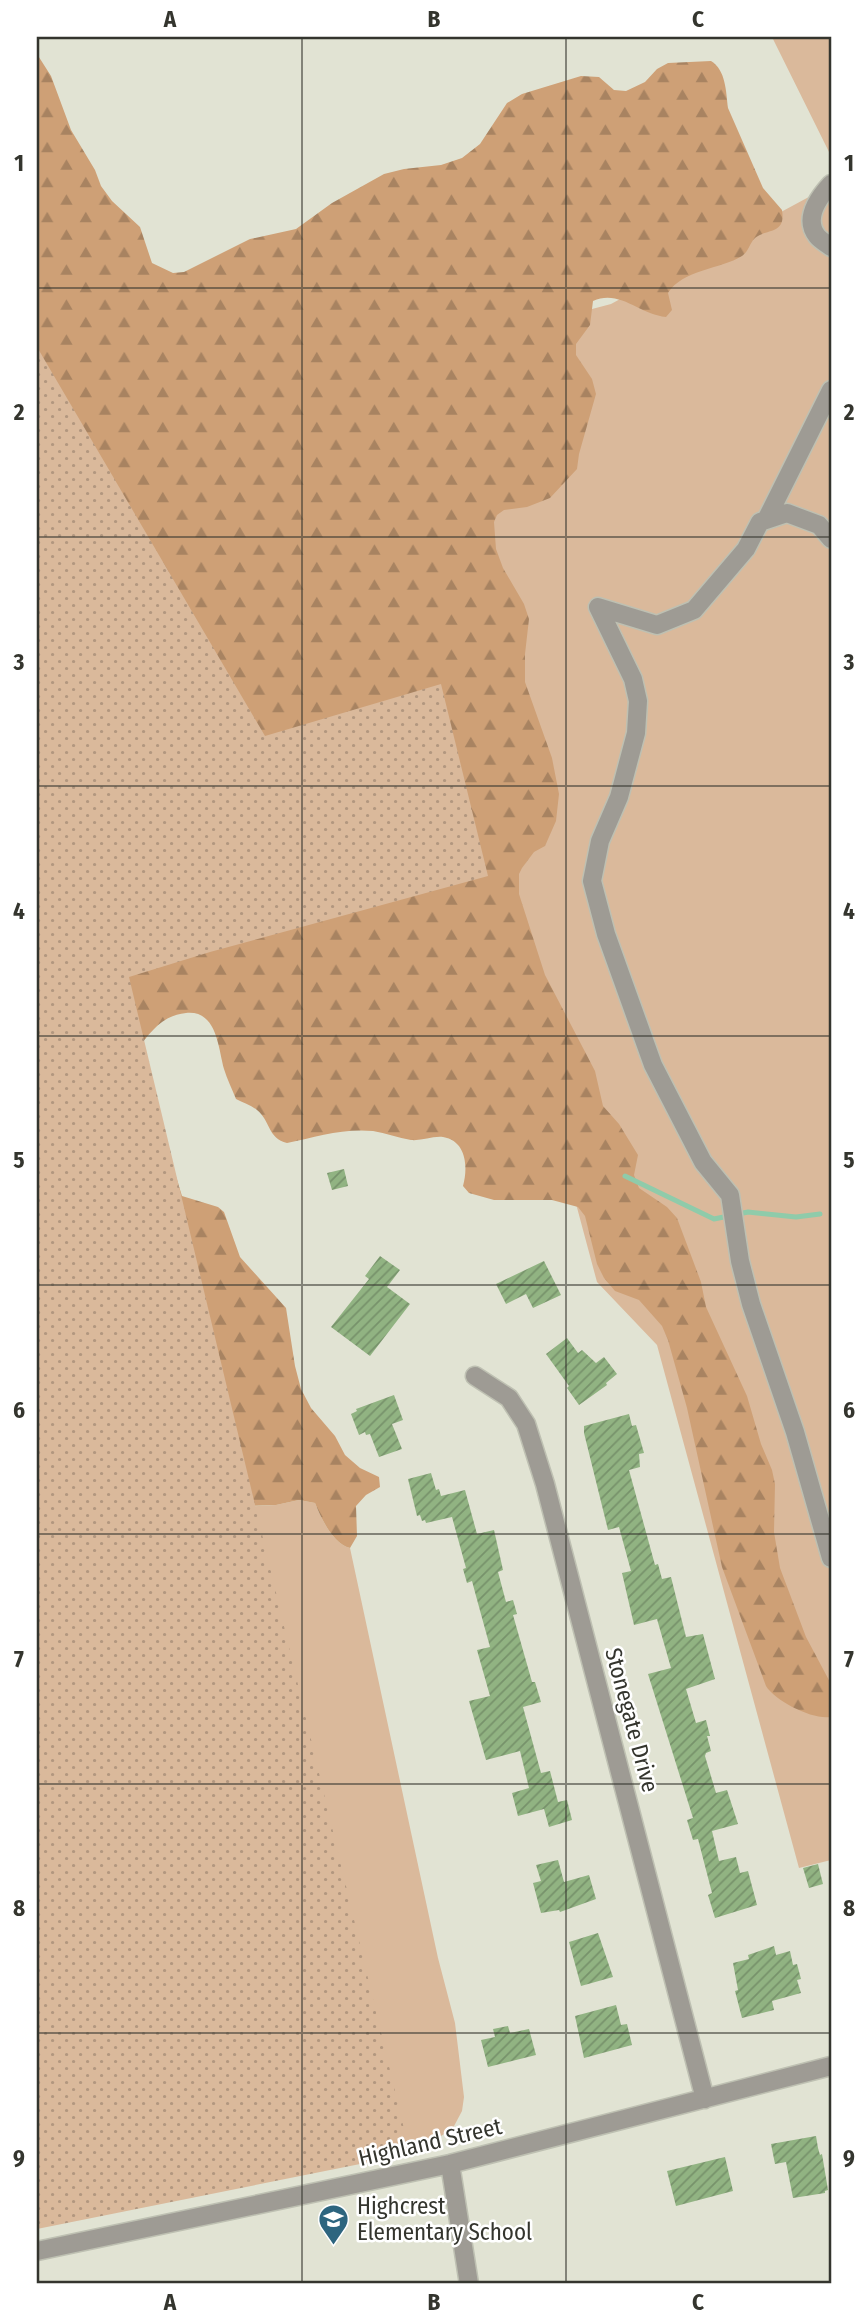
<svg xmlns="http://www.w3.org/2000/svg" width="868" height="2321" font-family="'Fira Sans Condensed',sans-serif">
<defs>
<pattern id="forest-firs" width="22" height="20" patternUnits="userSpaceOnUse" patternTransform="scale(1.75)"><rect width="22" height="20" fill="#cea076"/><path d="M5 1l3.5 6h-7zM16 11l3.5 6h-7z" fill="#a88361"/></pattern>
<pattern id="park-dots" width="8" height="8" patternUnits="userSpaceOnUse" patternTransform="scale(1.75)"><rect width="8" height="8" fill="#dab99b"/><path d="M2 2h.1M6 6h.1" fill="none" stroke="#b2977f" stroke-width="1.8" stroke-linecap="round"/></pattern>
<pattern id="building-hatch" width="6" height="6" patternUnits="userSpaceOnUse" patternTransform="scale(1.75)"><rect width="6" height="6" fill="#91b382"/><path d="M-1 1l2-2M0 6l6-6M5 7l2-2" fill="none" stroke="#77926b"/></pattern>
</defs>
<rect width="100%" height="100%" fill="#e1e3d3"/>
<path fill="#dab99b" d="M772 37H831V156Z
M831 185V1860L799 1868 657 1345 597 1282 488 876 270 394 611 304Z
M299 1500 315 1503C321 1518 333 1544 350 1548L438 1958 455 2023 464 2097 462 2111 453 2128 441 2136 160 2201 238 1507 276 1505Z"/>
<path fill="url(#forest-firs)" d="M37 54 51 76 71 130 95 170 101 186 112 201 140 227 152 263 173 273 184 272 250 239 296 229 332 203 384 174 404 169 441 165 462 158 480 144 507 103 522 94 581 76 599 77 614 90 626 91 645 82 657 69 668 63 711 61C726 70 726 92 728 108L763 188 782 210C786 235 767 228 755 238 749 244 749 251 742 256 721 269 682 270 668 293L672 310 666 317C640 315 620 289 593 301L590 325 576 344V355L592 379 596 394 579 454 577 469 550 498 527 507 504 510 497 515 494 522 496 549 503 568 524 604 529 619 525 654V682L552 758 559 794 556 821 545 846 534 852 522 868 519 874V894L545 975 595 1071 603 1106 619 1124 638 1155 634 1175 639 1188 667 1207 677 1218 701 1282 706 1307 747 1396 761 1444 772 1470 775 1484 774 1532 780 1568 806 1637 831 1684 830 1717C813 1720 775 1701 766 1686L722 1567 687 1408 668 1340 662 1326 639 1300 615 1291 604 1278 597 1264 585 1216 578 1207 552 1200H494L469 1193 463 1186C468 1168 467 1141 443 1137 432 1136 422 1141 411 1140 398 1138 386 1133 373 1131 343 1128 316 1137 287 1143 268 1139 270 1120 257 1110 251 1105 243 1103 236 1099 232 1089 227 1079 224 1069 218 1047 217 1010 186 1013 163 1015 150 1032 137 1050L182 1196 218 1207 224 1212 240 1257 286 1308 295 1366 301 1389 311 1408 335 1436 345 1455 360 1468 379 1477 380 1487 366 1495 356 1506 357 1536 350 1548C333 1544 321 1518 315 1503L299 1500 276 1505 37 1514Z"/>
<path fill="url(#park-dots)" d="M37 347 265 736 441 684 488 876 210 952 129 977 410 2154 37 2229Z"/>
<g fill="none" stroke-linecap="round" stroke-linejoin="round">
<path stroke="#8fcbaa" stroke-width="5" d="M625 1176 714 1219 748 1212 796 1217 820 1214"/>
</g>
<path fill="url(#building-hatch)" d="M344 1169 348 1186 332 1190 327 1173Z
M380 1256 400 1270 387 1287 410 1304 370 1356 331 1327 369 1279 365 1276Z
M544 1261 561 1295 533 1308 526 1294 506 1304 496 1284Z
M567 1338 578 1353 582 1350 596 1363 604 1357 617 1374 606 1383 607 1385 579 1405 567 1388 569 1386 546 1354Z
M394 1395 403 1420 392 1424 402 1449 379 1457 370 1434 366 1435 365 1432 359 1435 351 1414 357 1411 356 1409Z
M629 1414 632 1426 636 1425 644 1453 639 1454 640 1467 629 1470 655 1565 658 1564 662 1579 671 1577 686 1637 703 1634 715 1679 686 1689 696 1723 706 1720 710 1736H707L711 1751 706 1753 705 1756 716 1793 727 1790 738 1824 712 1831 719 1861 736 1857 740 1873 748 1871 757 1905 715 1918 708 1895 712 1893 698 1839 693 1840 687 1820 693 1818 648 1674 671 1668 657 1619 634 1625 622 1573 631 1571 619 1527 608 1530 584 1433V1426Z
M431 1473 436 1490 439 1489 441 1496 465 1490 477 1534 494 1530 503 1570 498 1572 506 1602 513 1600 517 1614 513 1615 532 1682H535L541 1702 523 1707 541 1773 550 1771 558 1802 567 1800 572 1820 549 1827 544 1809 518 1816 512 1793 529 1788 520 1751 486 1760 469 1701 490 1696 477 1650 490 1647 476 1596 472 1581 467 1583 463 1569 466 1568 452 1517 426 1523 425 1520 422 1521 420 1515 417 1516 408 1479Z
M558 1860 564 1882 589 1875 596 1899 560 1912 559 1910 541 1913 533 1883 541 1881 536 1865Z
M818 1864 823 1884 809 1888 803 1868Z
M598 1933 613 1977 581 1986 569 1942Z
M774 1946 776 1955 790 1951 793 1965 797 1964 801 1979 797 1980 801 1993 772 2001 774 2010 742 2018 735 1991 738 1990 733 1963 749 1959 748 1955Z
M616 2005 621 2025 627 2024 632 2045 584 2058 575 2016Z
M508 2026 510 2033 529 2029 536 2055 488 2067 481 2040 495 2037 493 2029Z
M816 2136 818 2148 820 2155 822 2154 828 2190 825 2191V2193L793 2198 786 2162 775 2164 771 2144Z
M725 2157 733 2191 676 2206 667 2171Z"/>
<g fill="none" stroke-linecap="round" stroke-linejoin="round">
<defs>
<path id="minor" d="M831 184C819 197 803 218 817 236 820 240 827 244 831 247
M766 520 831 390
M831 539 819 525 787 513 760 522 746 549 694 610 657 625 598 607 633 679 638 701 636 733 619 797 600 841 592 881 606 934 653 1065 703 1162 730 1195 740 1261 751 1304 795 1432 831 1558
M475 1376 509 1398 526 1424 545 1484 705 2099
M450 2164 469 2284
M37 2251 450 2164 831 2066"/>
</defs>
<use href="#minor" stroke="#bec0b2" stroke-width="21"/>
<use href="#minor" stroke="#9e9b94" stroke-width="18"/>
</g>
<path fill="none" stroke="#34352e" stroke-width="2" stroke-opacity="0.55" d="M302 37V2284M566 37V2284M37 288H831M37 537H831M37 786H831M37 1036H831M37 1285H831M37 1534H831M37 1784H831M37 2033H831"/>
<defs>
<symbol id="school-pin" viewBox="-11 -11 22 30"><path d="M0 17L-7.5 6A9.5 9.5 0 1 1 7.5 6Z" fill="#2d657f" stroke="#fff"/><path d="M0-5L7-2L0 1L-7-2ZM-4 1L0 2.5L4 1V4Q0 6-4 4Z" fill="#fff"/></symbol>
</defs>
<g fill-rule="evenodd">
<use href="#school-pin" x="316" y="2202" width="35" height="47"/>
</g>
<g text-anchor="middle" stroke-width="5" stroke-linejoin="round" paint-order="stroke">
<g font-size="23" fill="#34352e" stroke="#fff">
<text transform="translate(632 1720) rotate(75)" y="8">Stonegate Drive</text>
<text transform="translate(430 2142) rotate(-13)" y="8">Highland Street</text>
</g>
<g font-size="23" fill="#34352e" stroke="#fff" text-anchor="start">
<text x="357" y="2214">Highcrest<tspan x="357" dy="26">Elementary School</tspan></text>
</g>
</g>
<rect width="868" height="2321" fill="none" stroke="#ffffff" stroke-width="77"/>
<rect x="38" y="38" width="792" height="2244" fill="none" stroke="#34352e" stroke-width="2.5"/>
<g font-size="23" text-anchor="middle" font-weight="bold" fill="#34352e">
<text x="170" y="27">A</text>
<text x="434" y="27">B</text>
<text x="698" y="27">C</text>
<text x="19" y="171">1</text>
<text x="849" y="171">1</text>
<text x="19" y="420">2</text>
<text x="849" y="420">2</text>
<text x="19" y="670">3</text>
<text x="849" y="670">3</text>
<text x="19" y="919">4</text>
<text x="849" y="919">4</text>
<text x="19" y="1168">5</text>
<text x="849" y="1168">5</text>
<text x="19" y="1418">6</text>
<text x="849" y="1418">6</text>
<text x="19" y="1667">7</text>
<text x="849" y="1667">7</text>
<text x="19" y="1916">8</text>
<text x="849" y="1916">8</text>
<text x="19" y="2166">9</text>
<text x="849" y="2166">9</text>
<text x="170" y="2310">A</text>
<text x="434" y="2310">B</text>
<text x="698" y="2310">C</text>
</g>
</svg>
